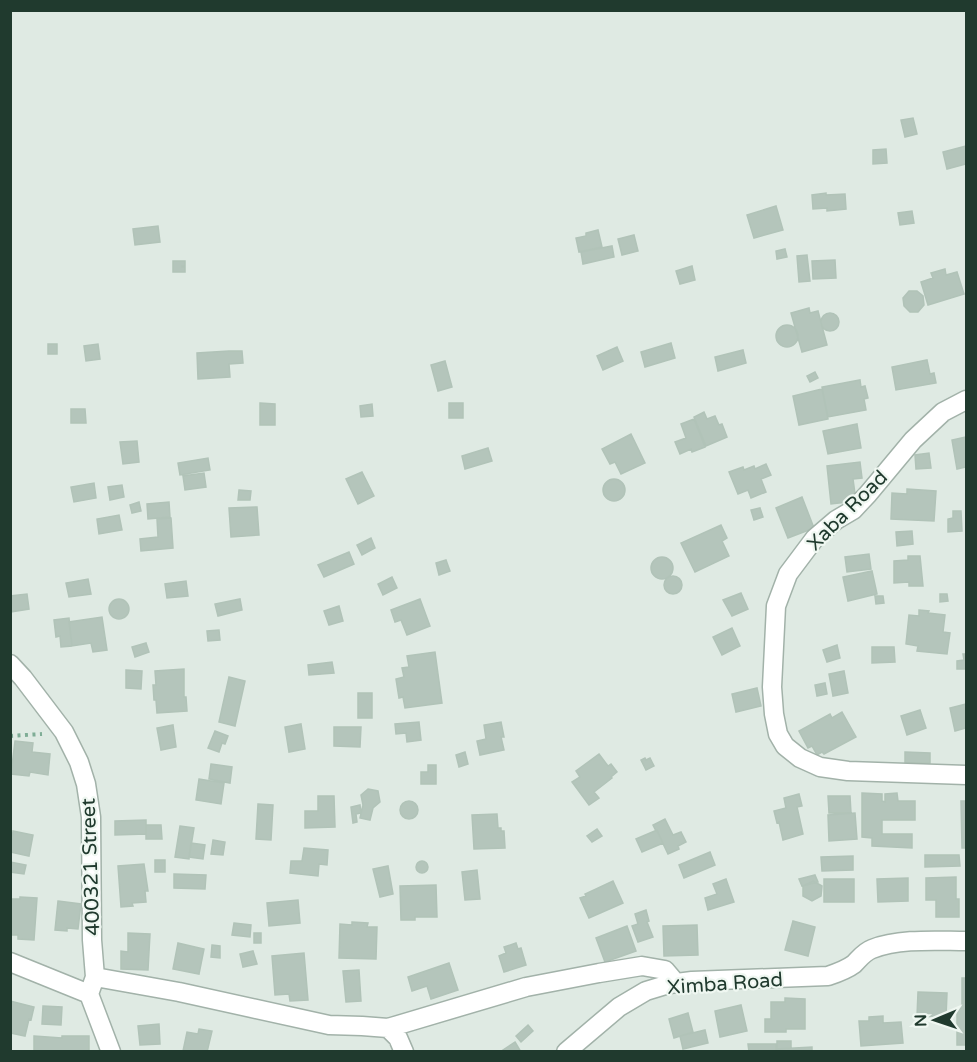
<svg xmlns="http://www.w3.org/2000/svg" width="977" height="1062" font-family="'Varela Round',sans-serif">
<rect width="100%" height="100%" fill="#dfeae3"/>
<path fill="#b4c5bb" stroke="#b1c3b8" stroke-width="1.5" d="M913 118 917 134 905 137 901 120Z
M966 146V164L947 169 943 152Z
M886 149 887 163 873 164V150Z
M826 193V195L845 194 846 209 827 211V208L813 209 812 195Z
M776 206 783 230 754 238 747 215Z
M912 211 914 223 900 225 898 213Z
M158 226 160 242 135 245 133 229Z
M598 230 602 247 579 252 576 238 586 236V233Z
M634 235 638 251 622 255 618 239Z
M612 246 614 257 583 264 581 252Z
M785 249 787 257 777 259 776 251Z
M807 255 810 281 799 282 797 256Z
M835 260 836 278 813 279 812 261Z
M173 261H185V266H182V267H185V272H173Z
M692 266 695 280 680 284 676 271Z
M945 269 946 275 957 272 964 294 928 305 921 282 933 278 931 273Z
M909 291H917L923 296 924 305 918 312H910L904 306 903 298Z
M809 308 810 313 818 311 827 345 802 352 791 313Z
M821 322a9 9 0 1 1 18 0a9 9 0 1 1-18 0Z
M776 336a11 11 0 1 1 22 0a11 11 0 1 1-22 0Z
M671 343 675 358 645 367 641 352Z
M48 344H57V354H48Z
M98 344 100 359 86 361 84 346Z
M617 347 623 361 603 370 597 356Z
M743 350 746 363 718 371 715 357Z
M229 351H242L243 363 229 364 230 377 198 379 197 353Z
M927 360 930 374 934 373 936 383 896 390 892 367Z
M445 361 452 387 438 391 431 365Z
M815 372 818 378 810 382 807 376Z
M860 380 861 387 865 386 868 398 864 399 866 410 828 417 822 387Z
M822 389 828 419 799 425 793 396Z
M260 403 275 404V425H260Z
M449 403H463V418H449Z
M372 404 373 416 361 417 360 406Z
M71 409H85L86 423H71Z
M704 412 707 419 715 416 719 425 722 424 727 437 706 446 694 417Z
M694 419 705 447 692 452 691 449 680 454 675 442 686 438 681 424Z
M857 424 861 448 828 454 823 431Z
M631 434 645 463 621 474 615 462 610 464 602 449Z
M966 437V467L957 469 952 440Z
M137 441 139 462 123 464 120 442Z
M488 448 492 461 465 469 462 456Z
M929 453 931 468 916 469 915 455Z
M208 458 210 470 180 475 178 463Z
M860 462 862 478 853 479 856 501 831 504 827 466Z
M766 464 771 475 761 479 766 492 751 498 748 490 738 494 729 472 743 467 744 470 754 466 755 469Z
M362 472 374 496 358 504 346 479Z
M204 473 206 487 185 490 183 476Z
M603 490a11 11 0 1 1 22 0a11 11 0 1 1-22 0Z
M94 483 96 498 74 502 71 487Z
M122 485 124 497 110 500 108 487Z
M907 489 936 491 934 521 891 519 892 493 907 494Z
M239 490 251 491 250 500H238Z
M802 497 814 528 788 538 776 508Z
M139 502 141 511 132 513 130 505Z
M169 502 170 517 148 519 147 504Z
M257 507 259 535 231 537 229 508Z
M760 508 763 517 754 520 751 510Z
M953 511H961L962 531 948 532V519L953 518Z
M119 515 122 530 99 534 97 519Z
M171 518 173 548 141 551 140 539 158 537 157 519Z
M721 525 727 538 722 541 729 556 695 572 681 543Z
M912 531 913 544 897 546 896 532Z
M371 538 375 548 362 555 357 545Z
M349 552 354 564 324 577 318 565Z
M869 554 871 569 847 572 845 557Z
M908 556H920L923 586H909V582L894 583V561L908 560Z
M651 568a11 11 0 1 1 22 0a11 11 0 1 1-22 0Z
M446 560 450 571 439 575 436 563Z
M872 571 877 594 848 601 843 577Z
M664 585a9 9 0 1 1 18 0a9 9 0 1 1-18 0Z
M392 577 397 588 383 595 378 584Z
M88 579 91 594 69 597 66 583Z
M186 581 188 596 167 598 165 584Z
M741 593 748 609 732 616 723 600Z
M27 594 29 609 10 612V596Z
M940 594H947L948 601 940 602Z
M875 596H883L884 603 876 604Z
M240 599 242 610 218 616 215 604Z
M420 599 430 626 407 635 401 620 395 622 391 610Z
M109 609a10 10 0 1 1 20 0a10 10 0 1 1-20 0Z
M339 606 343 621 329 625 324 611Z
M919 610 929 611 928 613 945 615 943 632 950 633 947 654 917 651 918 646 906 644 909 615 919 616Z
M102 617 107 650 93 652 91 643 72 646 69 622Z
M69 618 72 646 61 647 60 636 56 637 54 620Z
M732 628 740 646 722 655 713 637Z
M219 630 220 640 208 641 207 631Z
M146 643 149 652 135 657 132 647Z
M837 645 840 658 827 662 823 650Z
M872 647H894L895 662 872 663Z
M435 652 442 703 405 708 403 697 399 698 396 679 404 677 402 668 409 667 407 656Z
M963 654H966V669H957V661L964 660Z
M332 662 334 673 309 675 308 665Z
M184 669V697H186L187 711 157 713 156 700H154L153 685H156L155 671Z
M126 670 142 671 141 689 126 688Z
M844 671 848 693 833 696 829 674Z
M229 677 245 681 235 726 219 722Z
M825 683 827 694 817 696 815 685Z
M757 688 761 706 736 712 732 694Z
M358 693H372V718H358Z
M966 704V728L955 731 950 708Z
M920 710 926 728 907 735 901 716Z
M842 712 856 737 824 754 822 752 817 755 812 746 808 748 799 731 830 714 832 718Z
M419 722 421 740 407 742 406 733 396 734 395 724Z
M501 722 504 737H501L504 750 480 755 477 741 486 739 484 725Z
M301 724 305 749 289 752 285 727Z
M173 725 176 747 161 750 157 728Z
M334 727H361L360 747 334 746Z
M215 731 228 736 225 744 222 743 219 752 208 748Z
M15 741 33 743 32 752 50 754 48 775 30 772 29 776 11 774Z
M465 752 468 764 459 767 456 755Z
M905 752 930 753V763H905Z
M599 754 608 766 611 764 617 772 611 777 612 778 594 792 599 798 589 805 572 782 580 777 576 771Z
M645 758 646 760 650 758 654 766 646 770 641 760Z
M211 764 232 767 230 783 209 779Z
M428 765H436V784H421V772H428Z
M199 779 224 783 221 804 196 800Z
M368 789 378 791 380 802 373 808 370 820 360 818 363 805 361 795Z
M862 793 882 794V801L885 802V794L897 793 898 801H915V820H882V834H912V848L872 846V838L862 837Z
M799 794 802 806 797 807 803 834 783 840 779 822 777 823 774 811 786 808 784 798Z
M318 796H334L335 827 305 828V811H318Z
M828 796H850L851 813H829Z
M961 801H966V848H962Z
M400 810a9 9 0 1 1 18 0a9 9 0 1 1-18 0Z
M258 804 273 805 271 840 256 839Z
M360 805 361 813 356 814 357 822 353 823 351 807Z
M855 813 857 839 829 841 828 815Z
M497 814 498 828H501V831H504L505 848 474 849 472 815Z
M665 819 673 835 681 832 686 842 678 846 679 849 668 854 657 831H656L653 825Z
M146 820V834L115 835V821Z
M146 825H161L162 839H146Z
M180 826 194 828 189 859 175 857Z
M597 829 602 836 592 842 587 836Z
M657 830 663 843 642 852 636 839Z
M13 831 33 835 29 856 10 852Z
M213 840 225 842 223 855 211 854Z
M191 843 205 845 203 859 189 857Z
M304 848 328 850 327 865 319 864 318 876 290 873 291 861H302Z
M710 852 715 865 684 878 679 865Z
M925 855H959L960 866 925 867Z
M853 856V870L822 871 821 857Z
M155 860H165V872H155Z
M416 867a6 6 0 1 1 12 0a6 6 0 1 1-12 0Z
M10 862 26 865 24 874 10 872Z
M144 864 148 891H145L146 902 132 903 133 906 121 907 118 866Z
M388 866 393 894 380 897 373 869Z
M477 870 480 899 465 900 462 872Z
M174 874 206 875 205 889 174 888Z
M815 875 818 882 802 886 799 879Z
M956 877V899H959V917H936V900H926V878Z
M908 878V901L878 902 877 879Z
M726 879 734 902 708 910 705 898 717 894 713 884Z
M824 879H854V902H824Z
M613 881 623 903 589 918 580 898 586 896 585 894Z
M813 881 822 886 821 896 812 901 803 896V886Z
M436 885 437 917H415V920H401L400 886Z
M20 897 37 898 34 940 18 939V935H10V899H20Z
M298 900 300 923 269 926 267 903Z
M58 901 81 904 78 929 67 928V931L55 930Z
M646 910 649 921 647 922 653 937 638 942 632 926 638 924 635 914Z
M793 921 815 927 808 956 785 950Z
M352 922 368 923 367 927H377L376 959 339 958 340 924 352 925Z
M234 923 251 925 250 937 232 935Z
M697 925 698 955 664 956 663 926Z
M627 926 636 951 605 962 596 938Z
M128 933 150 934 148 970 121 969V951L128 952Z
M254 933H261V943H254Z
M178 943 204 949 199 974 173 969Z
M516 943 518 949 521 948 526 965 504 972 499 956 506 953 504 947Z
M212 945 220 946V958L211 957Z
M253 951 257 964 243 967 240 954Z
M304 953 308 1000 290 1001 289 994 275 995 272 956Z
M449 963 458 990 431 999 427 986 412 991 408 977Z
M359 970 361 1001 346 1002 343 971Z
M962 978H966V1045H957V1008H962Z
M918 992 947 993 946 1017 917 1016Z
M785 998 805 999V1029H786V1032H765V1019H771V1002H785Z
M10 1001 34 1007 31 1020 29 1019 25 1036 10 1033Z
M741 1005 747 1031 720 1037 715 1011Z
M43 1006 62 1007 61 1025 42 1024Z
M688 1013 693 1032 674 1038 669 1019Z
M883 1016V1023L901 1022 903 1043 861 1046 859 1021H869V1017Z
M159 1024 160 1044 140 1045 138 1026Z
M528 1025 533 1031 521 1042 516 1036Z
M199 1029 212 1031 207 1052 183 1051 187 1032 198 1034Z
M705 1030 708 1043 683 1049 680 1036Z
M34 1036 62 1038V1036H89V1052H34Z
M777 1041H791V1048L777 1049Z
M515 1042 521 1052H500Z
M748 1044H776V1052H749Z
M812 1047V1052H777V1049Z"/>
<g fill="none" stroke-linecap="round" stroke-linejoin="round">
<defs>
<path id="minor" d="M966 400 943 412 913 440 868 494 853 510 836 520 815 538 788 574 776 606 772 687 774 714 778 734 785 746 800 758 820 767 848 771 966 775
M10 664 23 678 64 732 79 762 86 784 91 817 92 940 95 977 89 994 111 1052
M10 962 89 994
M95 977 179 992 329 1025 362 1026 388 1028 398 1038 404 1052
M388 1028 526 987 599 973 642 966 665 970 676 983
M566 1052 619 1007 646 991 669 984 692 981 828 976C837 973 846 970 854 964 860 958 864 952 872 949 900 938 937 941 966 941"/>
</defs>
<use href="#minor" stroke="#a2b2a9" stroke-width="21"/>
<path stroke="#7fad96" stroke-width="4" stroke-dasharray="3 4.5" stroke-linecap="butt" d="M10 736 42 734"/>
<use href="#minor" stroke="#fff" stroke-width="18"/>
</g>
<g text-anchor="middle" stroke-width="4.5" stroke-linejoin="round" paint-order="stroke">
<g font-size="20" fill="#203a2e" stroke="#eff7f1">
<text transform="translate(847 510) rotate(-45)" y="7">Xaba Road</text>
<text transform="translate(90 867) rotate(-92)" y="7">400321 Street</text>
<text transform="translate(725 983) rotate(-4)" y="7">Ximba Road</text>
</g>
</g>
<rect width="977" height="1062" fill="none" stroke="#203a2e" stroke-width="24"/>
<g transform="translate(935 1020) rotate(268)" stroke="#eff7f1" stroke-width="4.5" paint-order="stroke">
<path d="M0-4.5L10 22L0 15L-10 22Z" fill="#203a2e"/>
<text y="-9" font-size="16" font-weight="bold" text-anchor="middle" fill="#203a2e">N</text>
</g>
</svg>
